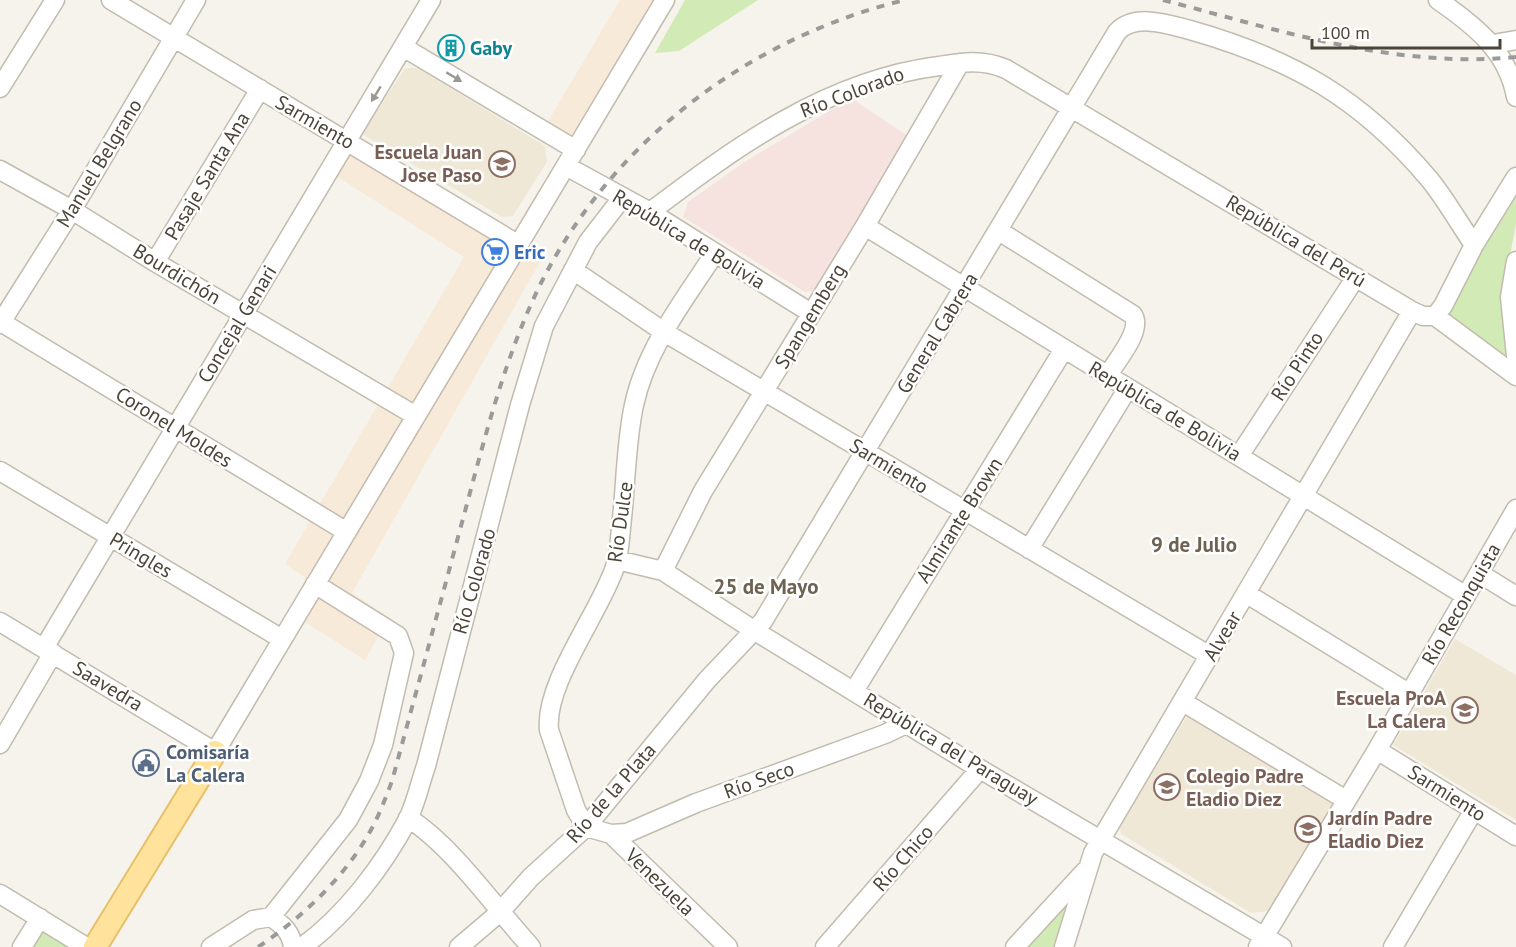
<svg xmlns="http://www.w3.org/2000/svg" width="1516" height="947" font-family="'PT Sans',sans-serif">
<rect width="100%" height="100%" fill="#f6f3ec"/>
<path fill="#f7ead8" d="M620 0H676L525 251 540 262 352 593 389 617 365 660 300 619 305 577 285 564 464 257 336 176 357 139 512 233 564 149 541 133Z"/>
<path fill="#efe8d6" d="M405 68H418L545 146 547 162 513 216 502 217 362 134Z
M1455 639 1516 675V820L1393 745Z
M1189 713 1334 801 1268 911 1251 913 1121 834 1120 827 1123 821Z"/>
<path fill="#f6e3e0" d="M851 98 908 136 863 215 814 291 805 292 683 217 688 202 746 161Z"/>
<path fill="#d2eab5" d="M685 0H758L679 51 655 53Z
M1516 190V224L1506 277 1509 359 1503 357 1449 316 1448 310Z
M1072 892 1055 947H1024Z
M41 930 69 947H31Z"/>
<g fill="none" stroke-linecap="round" stroke-linejoin="round">
<defs>
<path id="minor" d="M111 0 519 245
M1438 0C1474 25 1508 51 1516 97
M1493 44 1516 40
M403 47 576 150
M0 88 55 0
M566 166 650 212 811 313
M0 170 72 210 155 262 416 416
M650 212C737 146 828 80 939 66 963 62 983 59 1006 69L1412 311 1423 316H1435L1516 376
M865 226 1466 596
M999 231 1133 315C1143 331 1116 361 1108 375
M715 253C684 300 646 349 634 405 626 442 626 481 622 518 620 534 620 552 615 567 599 614 544 684 549 730L576 810 586 827 611 834 728 947
M1516 261 1510 297 1516 356
M155 262 260 89
M573 270 664 332 1210 656
M1435 316 1443 306 1474 245 1516 177
M1 322 347 532
M0 324 72 210 196 0
M1239 456 1356 277
M0 471 282 639
M1029 549 1128 388
M617 560 663 571 755 631 980 769 1282 947
M663 571 703 491 865 226 960 63
M1479 573 1516 596
M1247 594 1410 694
M0 622 215 752 665 0
M44 648 431 0
M854 691 1064 349
M1183 702 1346 800
M0 744 53 653
M1377 750 1516 836
M408 818C452 845 495 908 531 947
M611 834 627 833 696 803 885 734 906 724
M0 894 86 947
M271 917 348 820 369 781 383 745 404 653 398 636 315 584
M22 947 40 918
M211 947 253 920 271 917C283 925 291 932 293 947
M302 947C345 916 383 866 408 819 416 803 420 783 426 766L520 405 544 326 588 242 622 198
M459 947 499 913 531 877 586 827 707 680 763 621 1117 32C1135 13 1167 24 1190 30 1292 59 1361 98 1430 180 1446 200 1459 223 1474 245
M825 947 980 769
M1015 947 1085 871
M1064 947 1093 853 1412 311
M1258 947 1377 750 1516 509
M1393 947 1474 810"/>
<path id="major" d="M95 947 215 752"/>
</defs>
<use href="#minor" stroke="#c2bbae" stroke-width="21"/>
<use href="#major" stroke="#e6c16a" stroke-width="26"/>
<use href="#minor" stroke="#fff" stroke-width="18"/>
<use href="#major" stroke="#ffe39c" stroke-width="22"/>
<path stroke="#9a9a9a" stroke-width="4" stroke-dasharray="8 8" stroke-linecap="butt" d="M1163 0C1278 30 1396 69 1516 57
M258 947C302 918 347 875 372 828 380 813 386 797 392 781 416 693 440 604 464 515 485 437 505 356 541 283 613 140 751 37 905 0"/>
</g>
<defs><path id="oneway-solid" d="M-6-.8H1V-3.2L6.5 0L1 3.2V.8H-6Z" transform="scale(1.5)"/></defs>
<g fill="#9c9892">
<use href="#oneway-solid" transform="translate(454 77) rotate(31)"/>
<use href="#oneway-solid" transform="translate(376 94) rotate(121)"/>
</g>
<defs>
<symbol id="building-ring" viewBox="-11 -11 22 22"><circle r="9.5" fill="#fff" stroke="#0f9aa8" stroke-width="1.5"/><path d="M-4-6H4V6H1V3H-1V6H-4ZM-2.5-4.3h1.7v1.8h-1.7ZM.8-4.3h1.7v1.8H.8ZM-2.5-1h1.7V.8h-1.7ZM.8-1h1.7V.8H.8Z" fill="#0f9aa8"/></symbol>
<symbol id="school-ring" viewBox="-11 -11 22 22"><circle r="9.5" fill="#fff" stroke="#8d6e63" stroke-width="1.5"/><path d="M0-5L7-2L0 1L-7-2ZM-4 1L0 2.5L4 1V4Q0 6-4 4Z" fill="#8d6e63"/></symbol>
<symbol id="supermarket-ring" viewBox="-11 -11 22 22"><circle r="9.5" fill="#fff" stroke="#3f7fe0" stroke-width="1.5"/><path d="M-6-5.5h2.5l.6 2H6L4.5 2H-2.5L-4.4-4H-6ZM-1.5 3.2a1.3 1.3 0 1 0 .1 0ZM3 3.2a1.3 1.3 0 1 0 .1 0Z" fill="#3f7fe0"/></symbol>
<symbol id="civic-ring" viewBox="-11 -11 22 22"><circle r="9.5" fill="#fff" stroke="#5c6f8a" stroke-width="1.5"/><path d="M-.6-6.5H3V-4.5H.6V-3L4-1V1h2V6H-6V1h2V-1L-.6-3ZM-1.2 2.5V6h2.4V2.5Z" fill="#5c6f8a"/></symbol>
</defs>
<g fill-rule="evenodd">
<use href="#building-ring" x="436" y="33" width="30" height="30"/>
<use href="#school-ring" x="487" y="149" width="30" height="30"/>
<use href="#supermarket-ring" x="480" y="237" width="30" height="30"/>
<use href="#school-ring" x="1450" y="695" width="30" height="30"/>
<use href="#civic-ring" x="131" y="748" width="30" height="30"/>
<use href="#school-ring" x="1152" y="772" width="30" height="30"/>
<use href="#school-ring" x="1293" y="814" width="30" height="30"/>
</g>
<g text-anchor="middle" stroke-width="5" stroke-linejoin="round" paint-order="stroke">
<g font-size="20" font-weight="bold" fill="#0d838f" stroke="#fff" text-anchor="start">
<text x="470" y="55">Gaby</text>
</g>
<g font-size="20" fill="#4b4439" stroke="#fff">
<text transform="translate(852 92) rotate(-21)" y="7">Río Colorado</text>
<text transform="translate(315 122) rotate(30)" y="7">Sarmiento</text>
<text transform="translate(99 163) rotate(-59)" y="7">Manuel Belgrano</text>
<text transform="translate(207 176) rotate(-59)" y="7">Pasaje Santa Ana</text>
<text transform="translate(689 239) rotate(31)" y="7">República de Bolivia</text>
<text transform="translate(1296 241) rotate(31)" y="7">República del Perú</text>
<text transform="translate(177 274) rotate(31)" y="7">Bourdichón</text>
<text transform="translate(810 316) rotate(-59)" y="7">Spangemberg</text>
<text transform="translate(237 324) rotate(-59)" y="7">Concejal Genari</text>
<text transform="translate(937 333) rotate(-59)" y="7">General Cabrera</text>
<text transform="translate(1297 366) rotate(-57)" y="7">Río Pinto</text>
<text transform="translate(1165 411) rotate(31)" y="7">República de Bolivia</text>
<text transform="translate(174 427) rotate(32)" y="7">Coronel Moldes</text>
<text transform="translate(889 466) rotate(31)" y="7">Sarmiento</text>
<text transform="translate(959 520) rotate(-58)" y="7">Almirante Brown</text>
<text transform="translate(620 522) rotate(-82)" y="7">Río Dulce</text>
<text transform="translate(141 555) rotate(31)" y="7">Pringles</text>
<text transform="translate(474 581) rotate(-74)" y="7">Río Colorado</text>
<text transform="translate(1461 604) rotate(-60)" y="7">Río Reconquista</text>
<text transform="translate(1222 636) rotate(-59)" y="7">Alvear</text>
<text transform="translate(108 686) rotate(31)" y="7">Saavedra</text>
<text transform="translate(951 749) rotate(31)" y="7">República del Paraguay</text>
<text transform="translate(759 780) rotate(-20)" y="7">Río Seco</text>
<text transform="translate(611 793) rotate(-49)" y="7">Río de la Plata</text>
<text transform="translate(1447 793) rotate(32)" y="7">Sarmiento</text>
<text transform="translate(903 858) rotate(-49)" y="7">Río Chico</text>
<text transform="translate(660 882) rotate(44)" y="7">Venezuela</text>
</g>
<g font-size="20" font-weight="bold" fill="#785e54" stroke="#fff" text-anchor="end">
<text x="482" y="159">Escuela Juan<tspan x="482" dy="23">Jose Paso</tspan></text>
<text x="1446" y="705">Escuela ProA<tspan x="1446" dy="23">La Calera</tspan></text>
<text x="1186" y="783" text-anchor="start">Colegio Padre<tspan x="1186" dy="23">Eladio Diez</tspan></text>
<text x="1328" y="825" text-anchor="start">Jardín Padre<tspan x="1328" dy="23">Eladio Diez</tspan></text>
</g>
<g font-size="20" font-weight="bold" fill="#366cbe" stroke="#fff" text-anchor="start">
<text x="514" y="259">Eric</text>
</g>
<g font-size="20" font-weight="bold" fill="#4e5e75" stroke="#fff" text-anchor="start">
<text x="166" y="759">Comisaría<tspan x="166" dy="23">La Calera</tspan></text>
</g>
<g font-size="21" font-weight="bold" fill="#6e6250" stroke="#fff">
<text x="1194" y="552">9 de Julio</text>
<text x="766" y="594">25 de Mayo</text>
</g>
</g>
<path d="M1312 39v9h188v-9" fill="none" stroke="#4b4439" stroke-width="3"/>
<text x="1321" y="39" font-size="18" fill="#4b4439" stroke="#ffffff" stroke-width="4.5" paint-order="stroke">100 m</text>
</svg>
